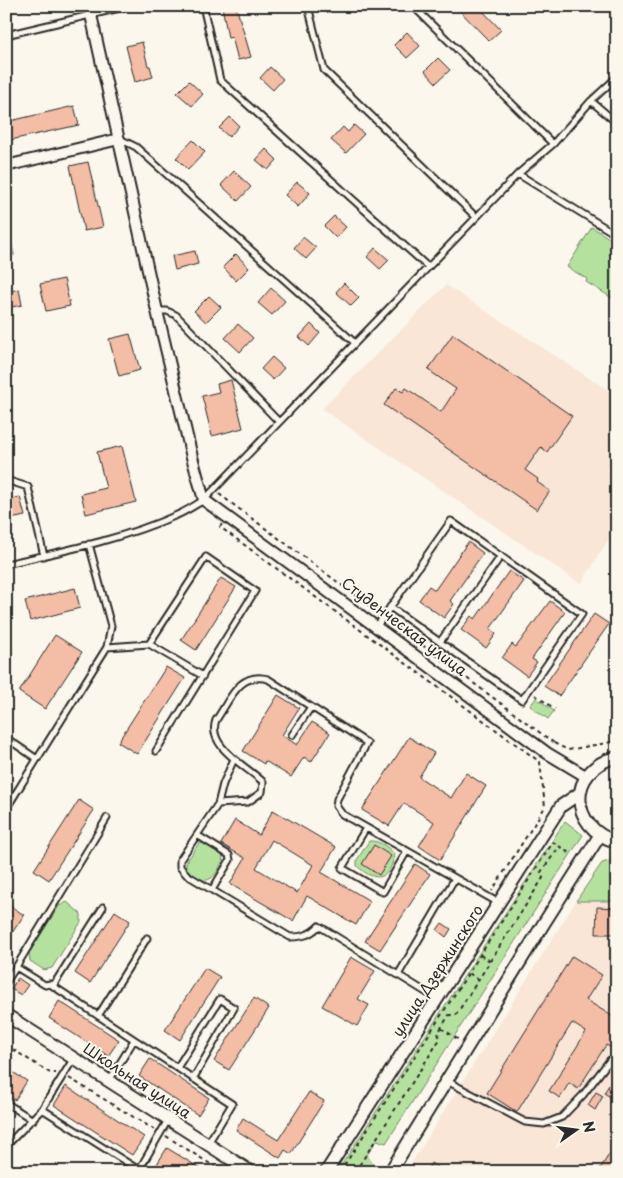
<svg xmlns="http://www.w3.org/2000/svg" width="623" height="1178" font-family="'Playpen Sans',sans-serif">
<rect width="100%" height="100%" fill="#fbf7ec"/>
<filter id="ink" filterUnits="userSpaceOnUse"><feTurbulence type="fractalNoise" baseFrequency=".02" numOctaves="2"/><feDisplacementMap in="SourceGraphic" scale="10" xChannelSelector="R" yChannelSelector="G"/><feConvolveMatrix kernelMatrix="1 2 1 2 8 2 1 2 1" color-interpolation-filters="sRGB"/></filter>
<g filter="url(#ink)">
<path fill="#f9e6d7" d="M446 285 617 396V455L607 470 617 476V525L581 584 322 409Z
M576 901H617V1172H406Z"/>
<path fill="#b5e19f" stroke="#708665" d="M592 227 617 243V301L586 282 587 279 567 267Z
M536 698 554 711 548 719 530 706Z
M565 821 583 835 386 1143 377 1140 367 1155 373 1165 369 1172H337Z
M369 841C378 840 389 847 394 854 391 881 375 883 357 866V860Z
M199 843C207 843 218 850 223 857 223 862 220 867 217 872 207 887 196 878 186 868V863Z
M617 859V901H576L602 863Z
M67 902 81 914V922L52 968 44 970 30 961 29 953 59 906Z"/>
<path fill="#f3bda6" stroke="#2b2b2b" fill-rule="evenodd" d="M222 6H236L251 57 238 60 232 37 228 38Z
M455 6H478L501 30 489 41Z
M407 32 420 46 407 58 394 45Z
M142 42 148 66H150L153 77 135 82 126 46Z
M438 58 450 70 436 83 425 71Z
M270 67 283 79 273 90 260 78Z
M189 81 203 94 192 106 177 93Z
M74 106 79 125 6 141V122Z
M230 117 239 126 229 137 219 128Z
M354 125 364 134 346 153 331 140 343 127 348 132Z
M193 140 205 152 188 170 176 158Z
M266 149 277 160 268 170 256 160Z
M88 162 103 227 84 231 70 166Z
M234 171 251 187 238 201 221 185Z
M297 182 310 193 298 207 285 195Z
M334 216 346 227 336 238 324 226Z
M9 232 14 255 6 257V233Z
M303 237 316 248 306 259 294 248Z
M375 248 389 260 380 269 367 257Z
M195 251 198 264 175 270 172 256Z
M236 254 249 268 236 281 223 267Z
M64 279 70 306 46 311 40 284Z
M344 283 359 298 351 306 336 292Z
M271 288 285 301 272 315 258 303Z
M19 289 22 305 6 308V292Z
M209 296 221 307 206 322 194 311Z
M238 324 253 338 240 352 225 338Z
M311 324 320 333 309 346 299 337Z
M130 334 140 370 119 376 109 339Z
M453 334 572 416 547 452 541 447 525 470 538 479 537 482 550 491 537 510 384 405 396 388 403 392 406 388 441 412 456 389 428 370Z
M272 357 284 368 273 380 261 369Z
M231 380 243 428 212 436 202 396 219 392 217 384Z
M122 446 136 502 86 514 81 494 106 488 97 452Z
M20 497 25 516 6 520V500Z
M468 542 483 553 450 601 454 604 444 618 419 600 429 586 435 590Z
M509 571 524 581 490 629 496 634 486 648 461 630 471 616 475 619Z
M221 578 236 587 196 650 181 640Z
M75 588 80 608 30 621 25 601Z
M550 601 565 612 532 659 537 662 527 676 502 658 512 644 516 647Z
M594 614 609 624 559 696 544 686Z
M55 635 82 652 45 709 19 692Z
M166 667 185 678 137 754 118 742Z
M278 695 299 708 282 735 297 745 312 722 330 733 311 762 304 757 291 777 265 761 264 764 243 751Z
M409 737 434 753 419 777 451 798 466 773 486 786 440 860 419 846 434 822 404 803 389 826 362 810Z
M79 800 94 810 49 880 34 870Z
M273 810 336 847 321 872 370 901 356 925 307 896 293 921 230 884 245 858 221 844 235 820 259 835ZM272 840 313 865 297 893 256 868Z
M374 845 391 856 379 875 362 864Z
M415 864 430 874 380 950 365 941Z
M9 905 24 915 6 942V909Z
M597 907 617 908V934H596Z
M115 911 130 921 90 983 75 973Z
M442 923 451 929 446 937 437 930Z
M572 956 602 975 586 1000 617 1019V1051L606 1045 578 1089 569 1083 560 1098 549 1091 586 1032 572 1023 517 1112 487 1093Z
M351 957 375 971 358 999 369 1005 357 1026 322 1006Z
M205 968 220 977 180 1040 165 1030Z
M18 978 28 985 21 995 11 989Z
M254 998 269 1008 229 1070 214 1061Z
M59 1001 119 1040 108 1056 49 1018Z
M150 1059 209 1098 198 1115 139 1076Z
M6 1068 27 1081 15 1100 6 1094Z
M617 1072V1101L604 1093Z
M66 1086 144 1137 132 1155 54 1105Z
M309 1092 324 1101 291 1154 285 1150 280 1158 236 1130 243 1118 278 1140Z
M596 1092 603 1096 595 1110 588 1105Z
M617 1142V1172H598Z
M167 1148 206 1172H169L157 1164Z
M431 1163 445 1172H426Z"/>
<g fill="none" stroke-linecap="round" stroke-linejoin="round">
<defs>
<path id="service" d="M203 6 220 80 428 267
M308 6 324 70 476 217
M413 6 553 144
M6 35 128 6
M591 101 617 123
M120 139 136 147 355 343
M518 174 617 235
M157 311H167L176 315 279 422
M6 480 28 487 44 556
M6 564C64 551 123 539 177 515 187 511 195 505 204 500L518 174 553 144 591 101 617 77
M377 626 451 521 582 614 522 700 390 607
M440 642 501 556
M149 644 203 676
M107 647 149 644 206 557 255 591 156 751
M292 735 311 707
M6 738 37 759
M218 804 223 784 234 759
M6 809 107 647 111 626 89 544
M366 828 342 868 383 892 407 851
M197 835 229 855 230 860 212 890
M16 967 107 818
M398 975 455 878
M6 982 16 967 45 985 50 984 232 1104 207 1145
M53 986 103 907
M437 999 319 926C310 935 303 937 290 937L187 875 180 867V860L218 804 248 802 262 792 263 782C247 766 206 747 216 720 230 700 239 671 268 679L367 743 337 799 336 806 342 814 499 903
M98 1016 147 938
M177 1068 220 999 234 1008 193 1079
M109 1081 134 1040
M447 1081 525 1122 544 1124 562 1117 583 1095 610 1060 617 1058
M6 1103 33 1120
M42 1109 139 1170 138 1172
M6 1146 42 1109 74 1058
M140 1171 139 1170 168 1120"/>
<path id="minor" d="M89 6 157 311 192 457 204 500 547 753 587 777
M6 166 119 139"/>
<path id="tertiary" d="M617 757C567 769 568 828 617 842
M6 1015 251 1172
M326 1172 561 806 580 793
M390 1172 544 923 600 835"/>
</defs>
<use href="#service" stroke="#2b2b2b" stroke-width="9"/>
<use href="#minor" stroke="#2b2b2b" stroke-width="14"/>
<use href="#tertiary" stroke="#2b2b2b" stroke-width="15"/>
<path stroke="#2b2b2b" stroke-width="2" stroke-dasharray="4 4" stroke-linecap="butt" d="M219 494 378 612
M222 524 220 527 540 762 545 807 492 891
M390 621 554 743 552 746
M535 695 555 709
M554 743 568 750 617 741
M480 955 490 961
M469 973 478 980
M441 1028 459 1040
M6 1045 50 1073H56
M69 1078 155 1130
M166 1136 223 1172
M340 1172 553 842 569 853
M355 1172 440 1039 438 1033 449 1015H456L543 878 541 872 559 847"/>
<use href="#service" stroke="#fbf7ec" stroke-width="5"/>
<use href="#minor" stroke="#fbf7ec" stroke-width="10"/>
<use href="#tertiary" stroke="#fbf7ec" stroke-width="11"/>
</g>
</g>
<g text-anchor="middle" stroke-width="4" stroke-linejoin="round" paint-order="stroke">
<g font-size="15" fill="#2b2b2b" stroke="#fbf7ec">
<text transform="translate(404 627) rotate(37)" y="5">Студенческая улица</text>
<text transform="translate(438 971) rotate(-57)" y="5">улица Дзержинского</text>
<text transform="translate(137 1081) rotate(33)" y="5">Школьная улица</text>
</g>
</g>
<rect width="623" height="1178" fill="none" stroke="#fbf7ec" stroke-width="25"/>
<rect x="12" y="12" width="598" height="1153" fill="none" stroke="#2b2b2b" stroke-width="2" filter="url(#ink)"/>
<g transform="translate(576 1130) rotate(76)" stroke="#fbf7ec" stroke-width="4" paint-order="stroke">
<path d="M0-4L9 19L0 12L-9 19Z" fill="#2b2b2b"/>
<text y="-8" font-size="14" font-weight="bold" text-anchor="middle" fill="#2b2b2b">N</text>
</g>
</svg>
